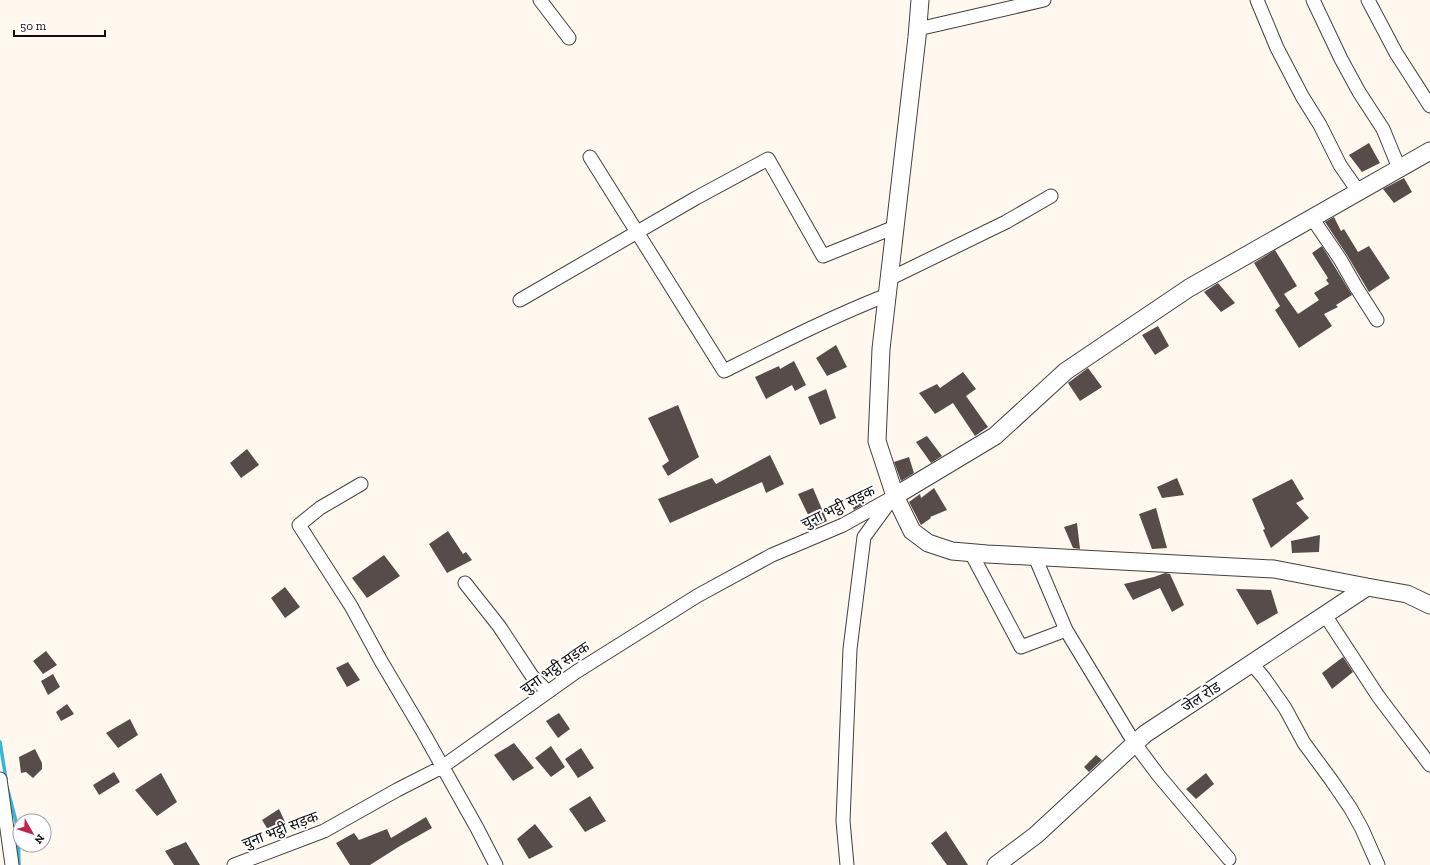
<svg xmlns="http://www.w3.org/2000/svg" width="1430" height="865" font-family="'Zilla Slab','Noto Sans Devanagari',serif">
<rect width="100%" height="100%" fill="#fff8ef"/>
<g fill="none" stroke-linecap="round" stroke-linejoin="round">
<path stroke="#36b7d2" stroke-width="3.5" d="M0 742 6 779
M7 787 18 829 19 865"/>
</g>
<path fill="#574c4a" d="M1369 143 1380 163 1362 172 1349 155Z
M1404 178 1412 192 1394 203 1383 189Z
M1334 217 1341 231 1344 229 1358 252 1369 246 1390 278 1369 292 1347 255 1325 222Z
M1322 246 1352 295 1336 305 1338 307 1324 314 1332 326 1299 348 1275 310 1280 306 1254 263 1275 250 1297 286 1284 294 1298 314 1319 300 1314 293 1329 284 1326 280 1328 278 1312 253Z
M1218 283 1235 303 1221 312 1204 292Z
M1158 326 1169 346 1155 355 1142 335Z
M836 345 847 367 827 376 816 358Z
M794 361 806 385 795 391 792 385 766 399 755 377 779 366 780 369Z
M1088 368 1102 387 1080 401 1068 383Z
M963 372 976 389 966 396 988 427 975 436 953 403 935 414 919 393 937 384 940 388Z
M826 389 836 418 820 425 808 397Z
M678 405 699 457 668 476 662 466 669 461 648 418Z
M927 436 942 456 931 463 916 442Z
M247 449 259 465 241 478 230 463Z
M770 455 784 484 766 493 762 482 670 523 658 499 712 478 716 484Z
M909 457 914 473 901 481 894 462Z
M1177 478 1184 495 1162 498 1157 487Z
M1292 479 1304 499 1296 503 1309 518 1271 548 1263 530 1265 529 1252 499Z
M813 488 827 521 814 527 798 494Z
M934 488 947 510 930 517 931 518 921 525 909 502 920 494 921 498Z
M859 491 866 503 854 510 849 498Z
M1156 508 1159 519 1167 548 1152 549 1139 514Z
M1077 523 1080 549 1073 548 1064 527Z
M448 531 463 554 466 552 472 560 447 573 429 544Z
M1320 535 1319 552 1292 553 1291 541Z
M384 555 400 576 367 598 352 578Z
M1165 573 1170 574 1184 605 1172 612 1160 588 1133 600 1124 584 1154 577Z
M285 587 300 607 285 618 271 598Z
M1236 589 1271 590 1278 613 1257 625Z
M46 651 57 665 43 674 33 661Z
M1343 657 1353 672 1332 689 1322 673Z
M348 662 360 680 347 687 336 668Z
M53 674 60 687 48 695 41 681Z
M67 704 74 714 61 721 56 712Z
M559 713 570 729 558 738 546 721Z
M130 719 138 735 118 748 106 733Z
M514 743 534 768 513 781 494 755Z
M551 746 565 767 551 777 535 758Z
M581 748 594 768 578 778 565 759Z
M35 749 42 763V769L33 778 26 772 21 773 19 757Z
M1096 755 1102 760 1089 772 1084 767Z
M114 772 120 782 99 795 93 785Z
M161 773 177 802 157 816 135 790Z
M1206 773 1214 784 1196 799 1186 789Z
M590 796 606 821 585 832 569 809Z
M279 809 286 824 270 833 262 820Z
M426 817 432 828 400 846 370 865H350L336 843 354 833 359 840 387 829 391 838Z
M535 824 553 847 529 859 517 839Z
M946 831 968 865H947L931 843Z
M186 842 200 865H174L165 851Z"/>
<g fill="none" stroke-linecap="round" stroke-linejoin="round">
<defs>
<path id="minor" d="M540 0 569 38
M1257 0 1277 48 1302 96 1320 125 1340 165 1358 191
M1313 0 1341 59 1359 92 1383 129 1399 168
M1368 0 1396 53 1430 106
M918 29 1044 0
M590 157 724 371C778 344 831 317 887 295
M1312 218 1340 259 1356 287 1377 320
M889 279 1006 222 1051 196
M520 300 696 198 768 159 823 256 895 227
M361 484 320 508 299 525 351 606 381 661 423 732 477 828 496 865
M971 553 1021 647 1066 630 1135 744 1159 776 1229 859
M1035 557 1066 630
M465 583 499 626 532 676 548 692
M1325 615 1378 696 1430 765
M1252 664 1264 678 1285 708 1304 743 1332 781 1351 809 1362 829 1378 865
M0 779 12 865
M234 865 324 831 397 790 442 767 576 672 697 596 772 555 843 525 895 496
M847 865 843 821 850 649 864 537 891 500"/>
<path id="tertiary" d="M920 0 917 37 881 349 877 441 895 496 912 531 928 543 952 551 987 554 1274 569 1367 587
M895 496 995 436 1066 371 1189 288 1430 151
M996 865 1036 835 1145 734 1367 587 1407 594 1430 605"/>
</defs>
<use href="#minor" stroke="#414141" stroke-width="15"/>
<use href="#tertiary" stroke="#414141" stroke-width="19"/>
<use href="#minor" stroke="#fff" stroke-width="13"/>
<use href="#tertiary" stroke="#fff" stroke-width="17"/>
</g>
<g text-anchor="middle" stroke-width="4" stroke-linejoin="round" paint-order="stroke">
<g font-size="15" fill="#0e0e0e" stroke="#fff">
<text transform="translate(838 507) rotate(-26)" y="5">चुना भट्ठी सड़क</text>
<text transform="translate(555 668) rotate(-35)" y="5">चुना भट्ठी सड़क</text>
<text transform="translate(1201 697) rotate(-33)" y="5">जेल रोड</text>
<text transform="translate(280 830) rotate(-21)" y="5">चुना भट्ठी सड़क</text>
</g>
</g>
<g transform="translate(32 833) rotate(129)"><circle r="19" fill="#ffffff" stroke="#9f9f9f"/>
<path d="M0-3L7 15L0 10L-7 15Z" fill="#c4214d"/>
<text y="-6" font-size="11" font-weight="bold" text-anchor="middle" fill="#0e0e0e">N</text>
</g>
<path d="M14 30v6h91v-6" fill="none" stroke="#0e0e0e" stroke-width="2"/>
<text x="20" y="30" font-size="12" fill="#0e0e0e" stroke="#ffffff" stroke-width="3" paint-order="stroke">50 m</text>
</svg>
